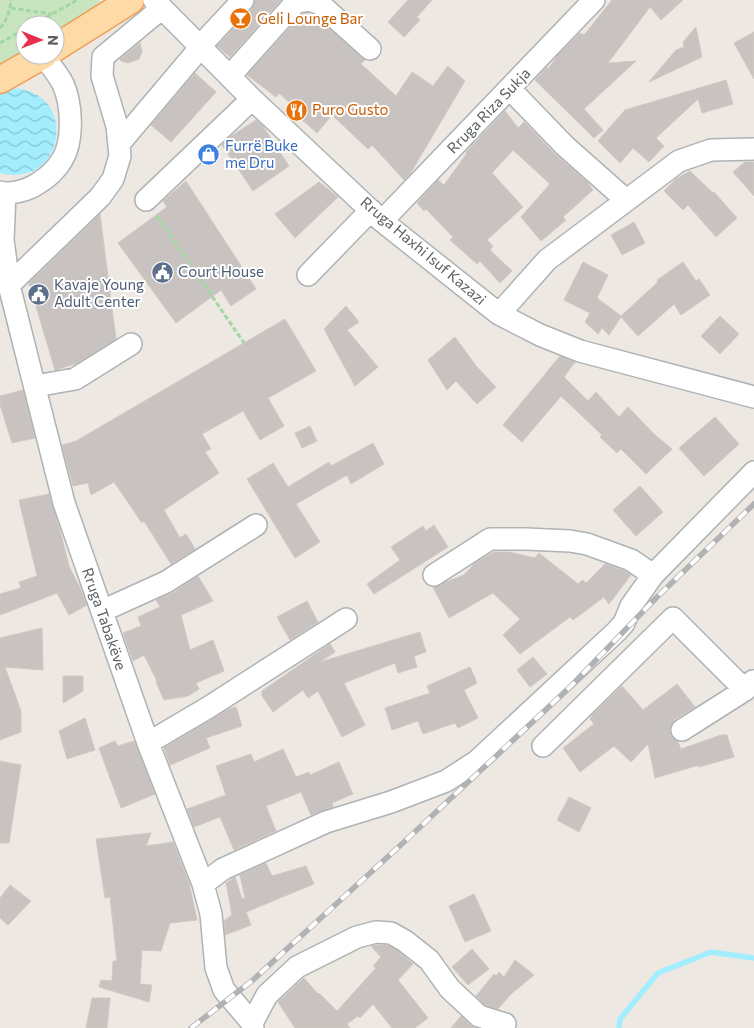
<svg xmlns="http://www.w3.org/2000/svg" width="754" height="1028" font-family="Commissioner,sans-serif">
<defs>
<pattern id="water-waves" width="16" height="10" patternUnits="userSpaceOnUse" patternTransform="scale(1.25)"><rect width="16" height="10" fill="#a2edfe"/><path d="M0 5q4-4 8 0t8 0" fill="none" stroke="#87c3d1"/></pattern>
</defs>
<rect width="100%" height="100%" fill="#ede8e2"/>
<path fill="#c8e5bf" d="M0 0H99L104 8 55 39V25H25V55L0 73Z"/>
<path fill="url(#water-waves)" d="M6 89C11 89 17 88 21 89 79 100 62 189 0 173V91Z"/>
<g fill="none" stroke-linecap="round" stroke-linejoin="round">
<path stroke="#a2edfe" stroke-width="5.5" d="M619 1028 620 1019 658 973 711 952 754 958"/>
</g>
<path fill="#c8c3c0" stroke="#d2c8c1" d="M255 0H281L230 57 217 46 252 9Z
M408 0H432L417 17 420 20 404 37 388 22Z
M612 0H683L661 20 650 7 608 63 636 61 584 109 603 130 594 138 535 80 547 67 548 69 558 55 580 33 584 35Z
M306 13 320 21 365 60 361 64 396 96 412 72 433 86 448 66 465 81 410 174 404 180 372 145 368 149 332 115 317 133 300 118 303 115 279 93 276 97 247 75 302 14Z
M696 27 702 57 649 82 676 50 684 47 683 42Z
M754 32V79L734 43Z
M140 43 142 52 139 59 128 63 121 61 120 59Z
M195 73 216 92 171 142 151 125Z
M726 80 733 104 702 113 698 99 656 138 664 146 649 162 633 148 620 163 598 141 625 110Z
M505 111 518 128 524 122 556 155 587 182 593 190 563 217 566 220 541 241 521 217 550 184 513 150 492 173 523 207 487 240 493 246 490 250 512 271 500 283 480 261 477 264 450 240 453 237 426 209 424 211 417 203 438 180 444 185 467 153 466 152Z
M256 120 263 126 289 166 253 191 222 145 230 137Z
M745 162H754V196L733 172Z
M690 171 713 193 714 192 737 218 716 237 688 205 683 210 664 191 676 179Z
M186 181 256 289 231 306 221 290 176 323 118 243 167 207 163 201Z
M319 182 338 197 295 238 275 214Z
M100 214 116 339 78 363 55 370 29 283Z
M634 222 645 243 622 255 611 235Z
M583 262 608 275 597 298 621 316 658 282 657 280 683 262 696 281 699 279 710 295 681 315 674 304 638 336 621 317 609 335 602 328 598 334 585 322 590 313 564 300Z
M346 306 359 322 347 330 378 367 355 386 324 329Z
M720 316 739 334 720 354 701 336Z
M285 319 316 371 268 398 284 426 260 440 243 411 202 434 211 449 205 452 219 473 164 510 180 538 186 534 195 549 171 564 144 521 142 523 114 482 91 495 88 483 73 486 62 445 76 441Z
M455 337 476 366 496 387 477 404 456 381 447 390 428 360Z
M560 356 575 362 564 377 588 401 596 392 619 417 628 407 654 434 672 449 646 474 621 449 617 453 600 437 602 435 561 396 522 442 503 425Z
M23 390 35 438 12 443 0 405V396Z
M715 417 739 444 704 476 679 448Z
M310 426 317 441 302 448 295 433Z
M373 443 384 464 351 484 347 475 296 504 320 542 295 558 247 479 273 463 288 487 329 462 331 466Z
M640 486 663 512 636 536 613 510Z
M49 494 60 530 69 566 80 588 87 605 69 615 57 593 0 615V594L21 588 19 582 37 576 19 500Z
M434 525 448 547 374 594 367 584 400 560 391 547 423 526 426 531Z
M494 552H509L535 558 539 553 578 584 583 580 586 583 605 564 625 571 631 575 609 604 604 597 573 620 570 617 520 654 503 635 520 619 493 593 449 618 433 587 464 575 475 563Z
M198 576 213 601 181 615 190 650 213 640 224 671 196 683 199 689 188 696 164 700 156 682 157 681 144 655 133 661 123 633 141 626 138 617 160 607 156 600 173 593Z
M307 601 318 622 290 640 277 617Z
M42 628 43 670 5 667 21 711V732L0 740V638Z
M420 632 426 652 414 656 417 667 398 673 395 663 344 683 365 725 342 737 318 691 308 698 303 690 273 712 262 696V691L330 644 335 652 320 662Z
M533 657 547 674 530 687 517 670Z
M470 667 477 683 464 690 478 718 458 728 455 723 423 734 418 721 392 730 385 708 430 693 427 686Z
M63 676H83V691L63 703Z
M677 684 695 707 675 719 671 725 670 730 671 736 678 742 681 749 721 735H727L734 757 699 767V765L655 778 648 744 631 762 614 746 580 772 563 748 594 724 590 719 592 715 622 686 643 710Z
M236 707 242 726 206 738 210 748 170 765 164 748 229 709Z
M85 718 95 750 67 759 59 731Z
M115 741 118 746 134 741 155 794 121 808 99 748Z
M283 749 296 777 309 772 310 775 339 762 353 794 332 803 333 807 311 815 301 792 266 806 276 831 234 850 220 817 194 827 187 809 226 795 216 766 251 754 254 762Z
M0 761 21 765 9 843H0Z
M569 797 591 808 579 832 557 820Z
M151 833 146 846 173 842 189 883 197 920 170 923 161 951 142 950 140 984 152 985 149 1002 99 987 101 980 112 981 113 961H117L110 897 105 898 96 839Z
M266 863 272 876 306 866 314 884 246 912 251 925 225 935 224 921 232 915 226 883 235 877 242 899 245 898 240 875Z
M10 885 31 901 8 925 0 918V898Z
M474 894 491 931 465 942 449 906Z
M377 945H387L398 951 413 964 398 980 428 1018 415 1028H392L373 1004 360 1018 358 1016 347 1024 350 1028H295L278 1002 304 978 318 994 319 993 337 1011 376 968 373 966 381 957 371 946Z
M472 949 489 969 468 985 452 967Z
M515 960 534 975 511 994 498 1009 485 1005 476 996 494 974 496 976 499 972 504 977Z
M92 998H110L107 1028H86Z
M461 1016 470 1025 476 1028H451Z"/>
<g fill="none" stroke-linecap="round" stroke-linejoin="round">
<defs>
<path id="minor" d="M154 0 252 99 382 221 499 314 540 335 580 351 754 397
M230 76 296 2 309 0 320 4 370 49
M510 89 565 146 626 200
M119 144 194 55 201 45 243 0
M0 192C11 195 28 190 37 184 47 178 56 170 62 160 74 141 72 104 63 84 58 74 50 65 43 55
M5 193 3 240 9 285 64 503 148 743 203 884 211 914 216 968 224 990 252 1023 253 1028
M146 200 252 99
M382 221 594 0
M308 275 371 210
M9 285 100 197 113 179 120 156 117 126 102 76 103 57 162 8
M499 314 547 260 679 161 711 150 754 149
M35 386 75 379 131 344
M434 575 490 539H526L570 541 587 544 631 560 653 575
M102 611 166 582 256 525
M682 730 745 690 753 681
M148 743 209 707 346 619
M543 746 673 618 745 690
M203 884 223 869 326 822 391 802 446 781 460 772 477 761 617 631 624 623 631 606 653 575 754 472
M252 1023 267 995 297 967 357 937 376 932 391 933 405 941 429 960 450 989 479 1016 505 1024"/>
<path id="major" d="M55 48 131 0
M0 80 44 55"/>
</defs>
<use href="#minor" stroke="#aeb3b5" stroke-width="24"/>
<use href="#major" stroke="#f09f59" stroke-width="29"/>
<path stroke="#a2d7a2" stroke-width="3" stroke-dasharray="5 2.5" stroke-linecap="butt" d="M11 8 52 14
M33 25 77 0
M0 28C7 20 10 11 11 0
M0 43 25 29
M157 216 244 343"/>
<use href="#minor" stroke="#fff" stroke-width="21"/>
<use href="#major" stroke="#fedaa7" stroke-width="26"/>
<defs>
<path id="rail" d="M191 1028 253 980 404 842 571 686 656 598 754 504"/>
</defs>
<use href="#rail" stroke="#b1b2b3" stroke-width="5.5"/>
<use href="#rail" stroke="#fff" stroke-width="4" stroke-dasharray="11" stroke-linecap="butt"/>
</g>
<defs>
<symbol id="bar-disc" viewBox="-11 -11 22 22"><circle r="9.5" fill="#e8710a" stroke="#fff"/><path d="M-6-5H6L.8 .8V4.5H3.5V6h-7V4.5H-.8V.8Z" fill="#fff"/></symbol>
<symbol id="restaurant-disc" viewBox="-11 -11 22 22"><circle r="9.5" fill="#e8710a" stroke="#fff"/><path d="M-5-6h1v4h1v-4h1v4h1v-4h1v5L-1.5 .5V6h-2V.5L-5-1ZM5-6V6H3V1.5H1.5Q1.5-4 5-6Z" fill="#fff"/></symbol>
<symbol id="shop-disc" viewBox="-11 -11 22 22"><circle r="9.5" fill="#3f7fe0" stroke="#fff"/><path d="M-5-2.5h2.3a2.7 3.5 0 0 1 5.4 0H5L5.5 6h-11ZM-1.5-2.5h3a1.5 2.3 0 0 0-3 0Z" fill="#fff"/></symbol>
<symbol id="civic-disc" viewBox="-11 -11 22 22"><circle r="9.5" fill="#5c6f8a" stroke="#fff"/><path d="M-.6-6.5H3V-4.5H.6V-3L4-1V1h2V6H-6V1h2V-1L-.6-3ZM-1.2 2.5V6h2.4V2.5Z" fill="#fff"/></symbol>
</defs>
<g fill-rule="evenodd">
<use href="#bar-disc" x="228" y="6" width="25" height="25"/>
<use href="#restaurant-disc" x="284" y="98" width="25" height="25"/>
<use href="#shop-disc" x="196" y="142" width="25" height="25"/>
<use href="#civic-disc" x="150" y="260" width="25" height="25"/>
<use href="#civic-disc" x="26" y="282" width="25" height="25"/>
</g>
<g text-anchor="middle" stroke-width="4" stroke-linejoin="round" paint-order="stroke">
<g font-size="15" fill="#c56008" stroke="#fff" text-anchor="start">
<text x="257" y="24">Geli Lounge Bar</text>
<text x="312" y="115">Puro Gusto</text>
</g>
<g font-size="15" fill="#5b6163" stroke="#fff">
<text transform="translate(489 111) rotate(-46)" y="5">Rruga Riza Sukja</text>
<text transform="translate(423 251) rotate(40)" y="5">Rruga Haxhi Isuf Kazazi</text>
<text transform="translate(104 619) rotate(71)" y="5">Rruga Tabakëve</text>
</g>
<g font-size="15" fill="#366cbe" stroke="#fff" text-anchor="start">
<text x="225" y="151">Furrë Buke<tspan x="225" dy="17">me Dru</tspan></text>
</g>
<g font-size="15" fill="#4e5e75" stroke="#fff" text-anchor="start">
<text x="178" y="277">Court House</text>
<text x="54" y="290">Kavaje Young<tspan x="54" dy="17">Adult Center</tspan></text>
</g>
</g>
<g transform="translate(40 40) rotate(91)"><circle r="24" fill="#ffffff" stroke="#bdc0c1"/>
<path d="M0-4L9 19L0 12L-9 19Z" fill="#e72e4f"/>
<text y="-8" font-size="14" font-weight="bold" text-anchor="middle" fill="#5b6163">N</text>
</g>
</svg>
